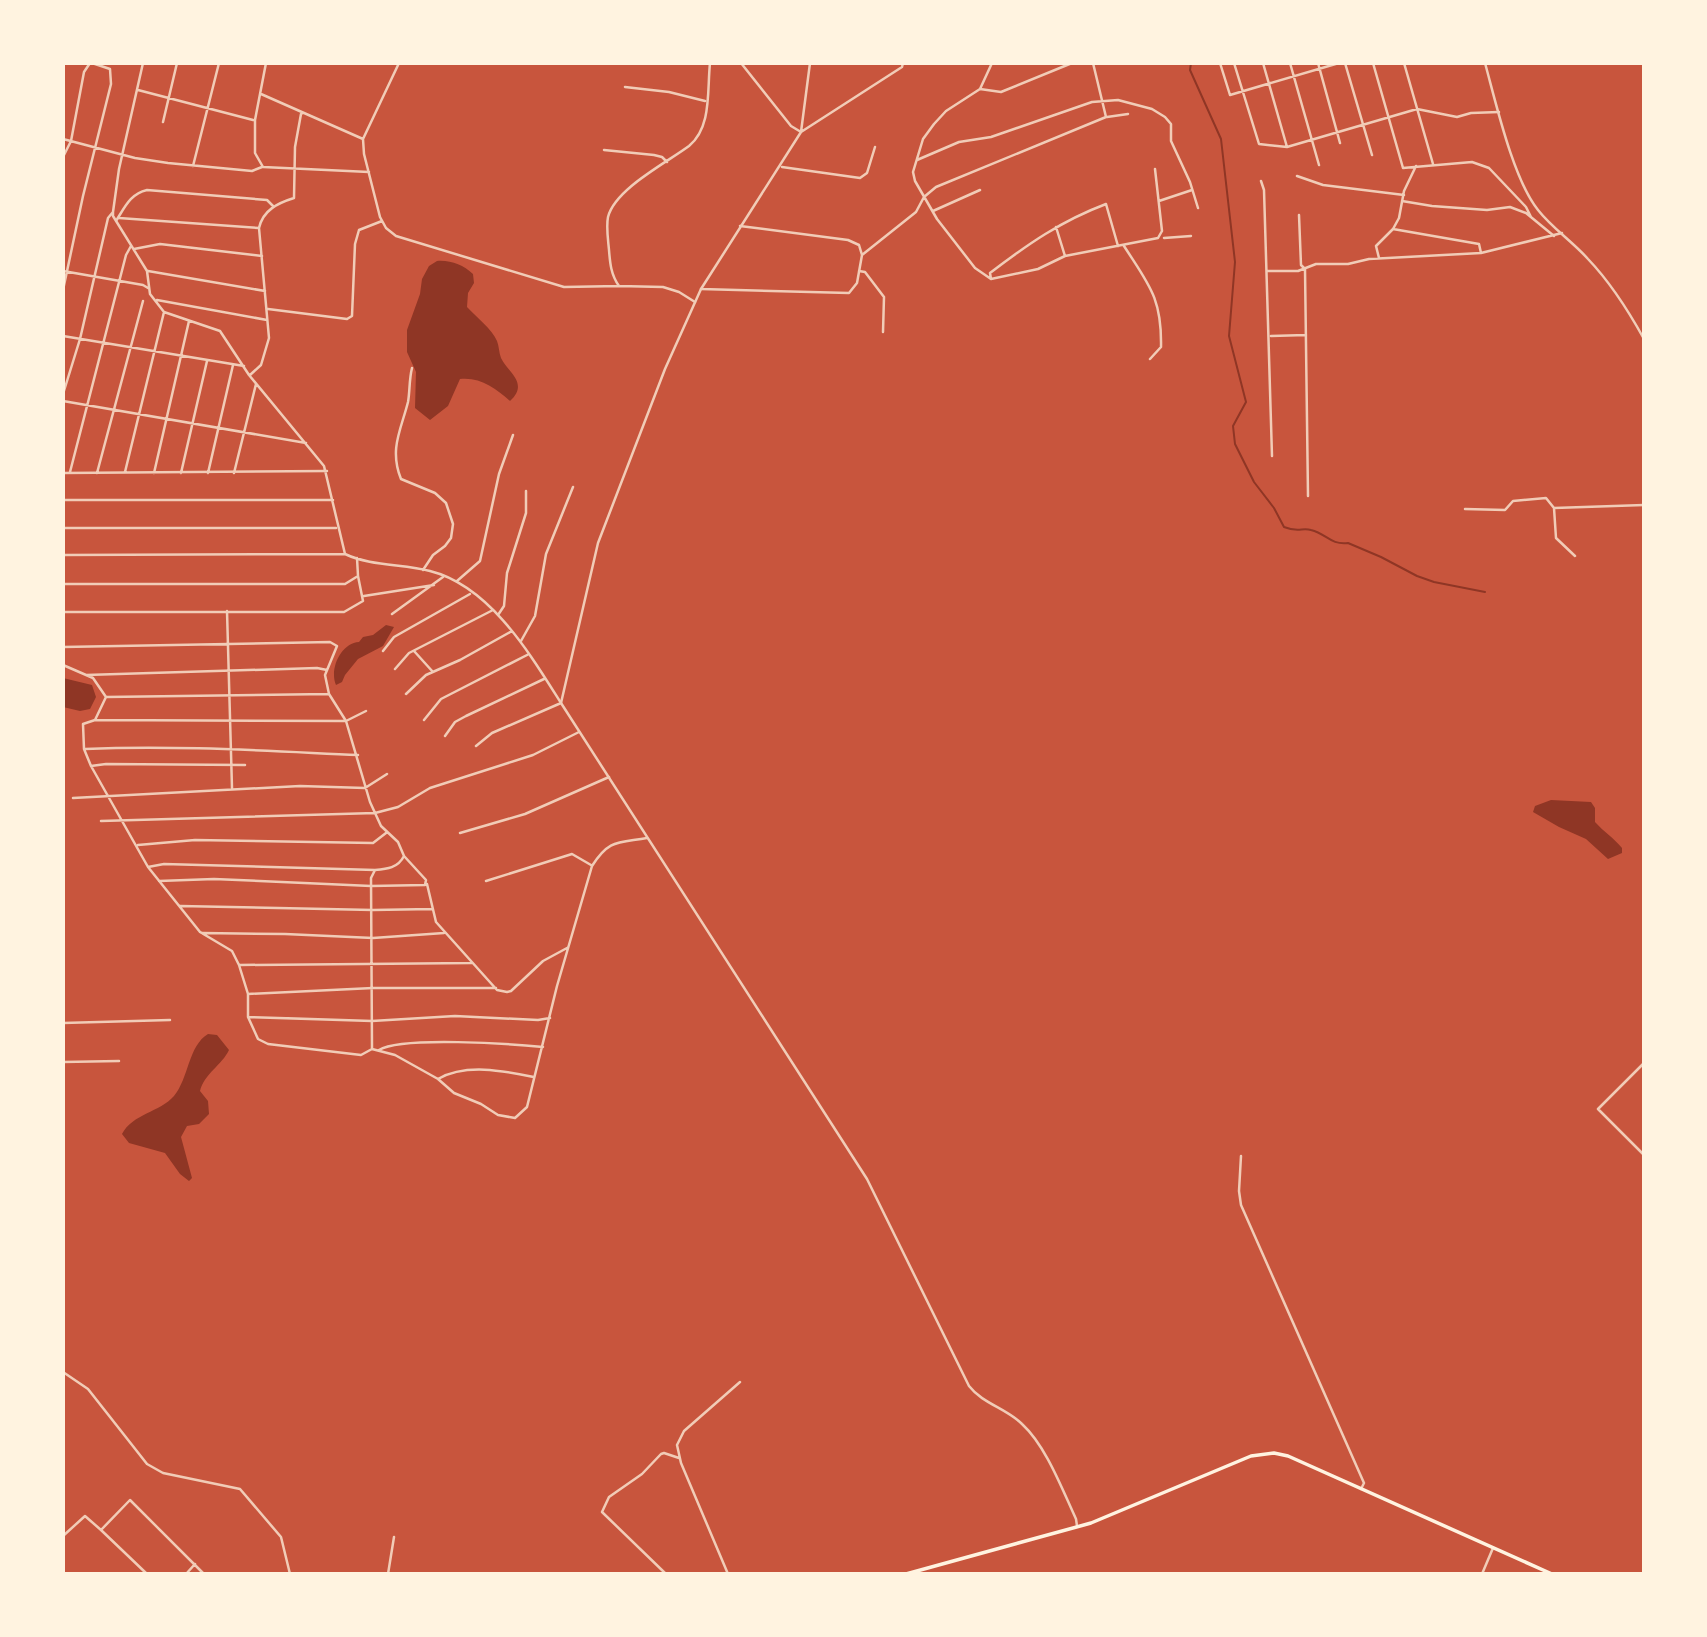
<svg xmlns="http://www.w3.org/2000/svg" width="1707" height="1637" font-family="'Noto Serif',serif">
<rect width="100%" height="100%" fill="#c8553d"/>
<path fill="#8f3625" d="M437 261C451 260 463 265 473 274L474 283 468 293 467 307C476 317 492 329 497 341 499 346 499 353 501 358 509 374 529 383 510 401 495 388 481 377 460 379L448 406 430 420 415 408 416 372 407 352V330L420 294 422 279 429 266Z
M386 625 394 627 383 646 358 659 345 675 342 682 336 685C329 669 341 643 359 642L363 637 373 635Z
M63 678 92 685 96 697 90 709 80 711 63 707Z
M1551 800 1591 802 1595 808V822C1604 832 1614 838 1622 848V853L1608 859 1586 839 1559 827 1533 812 1535 806Z
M208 1034 217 1035 229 1050C222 1065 204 1074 200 1091L208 1101 209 1114 199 1124 187 1126 181 1137 192 1178 189 1181 180 1174 165 1153 129 1143 122 1134C132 1114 160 1112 174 1096 189 1078 188 1046 208 1034Z"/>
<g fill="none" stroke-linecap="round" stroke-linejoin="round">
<path stroke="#8f3625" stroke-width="2" d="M1191 63 1190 70 1221 139 1235 262 1229 336 1246 402 1233 426 1235 444 1254 482 1274 508 1284 527C1299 533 1302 527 1311 530 1327 534 1330 545 1348 543L1381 557 1417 576 1434 582 1485 592"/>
<path stroke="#f1ccb7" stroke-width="2.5" d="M266 63 255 120V153L263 167 369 172
M399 63 363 139 364 154 380 217 386 228 396 236 564 287 619 286
M741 63 791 126 801 132
M992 63 980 89 946 111 934 124 923 139 913 172 915 181 937 219 975 268 991 279 1038 269 1065 256 1158 238 1162 231 1155 169
M1220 63 1230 95 1339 63
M1234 63 1259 144 1287 147 1417 109 1457 117 1471 113 1499 112
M1263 63 1287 147
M1290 63 1319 165
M1318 63 1340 143
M1345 63 1372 155
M1373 63 1403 168 1472 162 1489 168 1526 207 1531 217
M1404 63 1433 164
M625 87 669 92 705 101
M980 89 1001 92 1072 63
M138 90 253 120
M261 94 363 139
M1107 117 1128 114
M163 122 177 63
M801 132 902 67 903 63
M63 139 135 158 168 163 252 171 262 167
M604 150 654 155 662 157 667 162
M63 157 71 141 84 72 90 63
M917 160 959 142 991 137 1092 102 1118 100 1152 109 1165 117 1171 124V141L1190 182 1198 208
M193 166 219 63
M782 167 860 178 867 173 875 147
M1297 176 1323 185 1404 195
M1261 181 1264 190 1272 456
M1159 201 1192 190
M1402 201 1432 206 1487 210 1510 207 1526 213 1554 236
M933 211 980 190
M113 212V216L147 271 150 294 164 312 220 331 249 375 324 466 345 554C370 566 403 564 430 571 490 586 530 654 561 703L492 733 476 746
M1299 215 1301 265 1305 269 1308 496
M119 218 259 228
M116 221C125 207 130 194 147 190L267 200 273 206
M740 226 848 240 859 245 862 255
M1056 227 1065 256
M1393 229 1479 244 1481 253
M1164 238 1191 236
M1124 246C1149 285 1162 298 1161 347L1150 359
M134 249 160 244 262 256
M1379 258 1376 246 1393 229 1399 218 1404 191 1416 166
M63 271 143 285 148 288
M148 271 265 291
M859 271 865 272 884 297 883 332
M1267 271H1298L1316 264H1348L1369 259 1481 253 1562 233
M991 279 990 273C1028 244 1061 221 1106 204L1118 246
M701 289 849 293 857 283 862 255 916 212 924 197 936 187 1106 117 1093 63
M701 289 801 132 810 63
M63 290 83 196 111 84 110 69 92 63
M157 300 267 320
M695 302 679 292 663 287 619 286C611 275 610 263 609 250 608 239 606 227 608 217 615 189 666 163 689 146 712 127 707 91 710 63
M268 309 347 319 352 316 355 244 359 230 382 221
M63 336 244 366
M1271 336 1306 335
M412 368C409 380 410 391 408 402 401 430 389 449 401 479L435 493 446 503 453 524 451 538 445 546 433 555 423 570
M250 375 261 365 269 338 259 228C263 210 278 203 294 198L295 147 301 114 303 113
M63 394 80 339 108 218 113 212 119 169 143 63
M63 401 306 443
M70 472 126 255 131 246
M125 472 164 312
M63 473 327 471
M97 473 143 301
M154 473 189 321
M181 473 207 361
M208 473 233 365
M234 473 256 384
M63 500H333
M1554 508 1644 505
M1465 509 1505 510 1513 501 1546 498 1554 508 1556 538 1575 556
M63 528H336
M63 555 345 554
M457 581 480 561 499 474 513 435
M63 584H345L358 576 357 558
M364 596 434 585
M227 611 232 788
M63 612H344L363 601 358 576
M392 614 443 577
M498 615 504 606 507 573 526 513V491
M521 641 535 616 546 554 573 487
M63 647 330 642 337 646 325 675 329 694 346 721 370 802 381 826 398 842 404 856C398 868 387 869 375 870L371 878 372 1048
M383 651 394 637 470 594
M414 651 433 672
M63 665 93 678 106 697 95 720 83 724 84 749 91 766 148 867 200 932 232 951 239 965 248 994V1017L258 1039 268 1044 361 1055 372 1049 395 1055 438 1079 454 1093 481 1104 498 1115 515 1118 527 1107 557 986 592 866C609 839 618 843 647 838
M395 669 409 653 493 610
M86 675 317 668 327 670
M406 694 426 675 460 660 512 631
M106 697 329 694
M95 720 346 721 366 711
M424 720 441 699 529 654
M445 736 455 722 466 716 544 679
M85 749C176 745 267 751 358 755
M91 766 106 764 245 765
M73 798 300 786 365 788 387 774
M101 821 375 813 398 807 430 788 533 755 579 732
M460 833 525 814 609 777
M138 845 195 840 373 843 386 833
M148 867 164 864 375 870
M159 881 214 879 371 886 425 885 426 880 404 856
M486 881 572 854 591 865
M427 884 436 922 497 990 507 992 511 991 543 961 567 948
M180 906 373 910 432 909
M202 933 285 934 373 938 444 933
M240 965 472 963
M248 994 373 988H496
M249 1017 372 1021 455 1016 538 1020 550 1018
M63 1023 170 1020
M379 1050C402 1036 512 1044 543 1047
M63 1062 119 1061
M1644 1063 1598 1109 1644 1155
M438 1079C466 1063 504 1071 534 1077
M1241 1156 1239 1191 1241 1205 1364 1483 1361 1489
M63 1372 88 1389 147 1464 163 1473 240 1489 281 1537 290 1574
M63 1536 85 1516 101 1530
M147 1574 101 1530 130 1500 204 1574
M186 1574 195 1564
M388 1574 394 1537
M666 1574 602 1512 609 1497 642 1474 661 1454 664 1453 679 1458
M728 1574 681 1463 677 1445 684 1431 740 1382
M1482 1574 1493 1548"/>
<path stroke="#f1ccb7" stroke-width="2.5" d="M1485 63C1496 103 1513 179 1538 210 1552 228 1573 242 1588 259 1611 283 1628 310 1644 339
M701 289 665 369 598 543 561 703 867 1179 969 1386C983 1404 1006 1408 1022 1424 1046 1446 1062 1489 1076 1519L1077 1526"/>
<path stroke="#fff3e0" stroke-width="3.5" d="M906 1574 1091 1523 1251 1456 1274 1453 1288 1456 1552 1574"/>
</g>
<rect width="1707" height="1637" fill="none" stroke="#fff3e0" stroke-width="130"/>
</svg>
